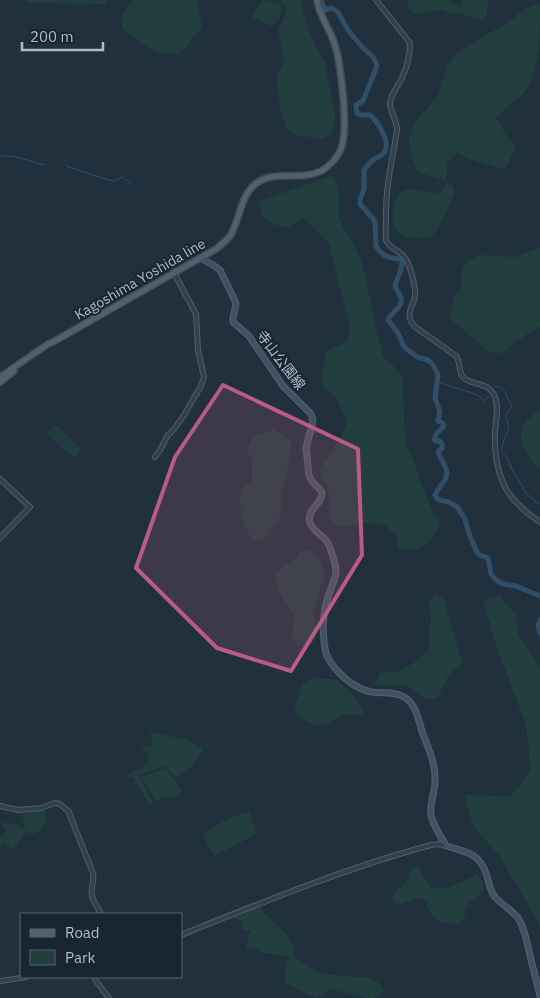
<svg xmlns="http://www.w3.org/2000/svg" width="540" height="998" font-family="'IBM Plex Sans','Noto Sans JP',sans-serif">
<rect width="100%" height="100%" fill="#20303d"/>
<path fill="#223e3e" d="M25 0H107L105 4 30 3Z
M133 0H197L202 27 179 55 156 52 140 42 122 29V14Z
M263 0 281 5C283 15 280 20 271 26L252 17Z
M280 0H300L306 21 314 43 325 63 335 115 332 133 323 139 296 135 286 129 280 109 276 75 284 63 278 30 287 10Z
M407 0H448L460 7 462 0H489L486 16 484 20 458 13 453 14 440 10 414 14 409 8Z
M537 4 540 6C540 34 540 66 527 89 519 99 506 108 496 117L507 137 516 147 505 170 469 159 458 152 447 164 446 181 453 186 455 194 438 228 430 238C420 238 407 240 399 233 388 224 391 193 406 190 413 188 429 193 437 194 443 191 445 187 446 181L417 172 411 154 409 140 414 123 438 96 447 65 457 52 507 23 523 10Z
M332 176 337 182 339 198V219L361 259 383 358 392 364 403 379 405 443 413 460 433 514 441 522C437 530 430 543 422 547 415 551 404 550 398 549V537L386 526 364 522 347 527 336 526 328 516 331 504 328 490 319 470 339 440 347 422 336 397 326 390 322 382 326 351 343 344 348 339 350 326 332 258 330 245 304 218 286 228 271 223 261 216 259 201Z
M540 247V326L515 342 503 353 488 352 471 336 449 318 454 297 461 289 462 270 468 260 480 255 516 257Z
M540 411V469C521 451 510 425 540 411Z
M55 425H56L81 449 74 458 47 434V433Z
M274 429 287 437 292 442 286 477 281 491 282 506 278 522 270 535 259 542 250 537 244 523 239 501 243 487 252 483V461L247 449 253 437Z
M302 550 311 551 322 563 325 575 313 613 317 629 316 639 309 647 297 646 292 637 294 615C281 595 259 574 294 561L298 554Z
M435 595 444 599 462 662 448 676 437 699H425L411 688 401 685H376L379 673 400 671 415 662 428 650 431 616 428 602Z
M500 596 516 615 518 633 540 669V925L500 857 472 824 465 795 511 796 531 770 526 725 498 651 483 601Z
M311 678 335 679 349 691 363 708V715H342L325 725H314L301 719 294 710 302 684Z
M153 732 187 740 204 748 192 766 176 778 165 766 139 775 153 802 150 805 133 777H127L130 773 140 769 149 761 148 753H145L142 743H144L146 747 151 746 153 743 150 733Z
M166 768 182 791 174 797 163 798 156 801 141 777Z
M37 811H45L47 820C41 827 37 839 27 831L12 850 3 843 0 847V837L5 833V828L0 824V823L17 824 19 827 23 828 26 825 21 814Z
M250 812 256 834 214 856 202 834 231 817Z
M417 865 430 887 447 888 472 877 476 873C493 891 478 893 466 907 464 910 466 914 464 918 463 919 459 923 458 924 439 923 431 921 426 902L419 898 398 905 392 900 396 890 405 884 411 869Z
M261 904 263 912 287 935 294 949 293 957 322 974 371 978 380 984 384 991 374 998H366L331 989 321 996 315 998 286 983V963L290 957 264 953 254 949 247 948 246 947 251 930 245 931 242 928 244 923 241 920 236 919 234 915Z"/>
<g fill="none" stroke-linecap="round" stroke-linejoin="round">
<path stroke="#314e67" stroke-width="1" d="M0 156C15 154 30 162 45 165
M66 165 68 167 109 180 113 181 123 177 132 185
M438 379 441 383 478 395 485 401 489 396
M494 386 501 387 505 392 512 407 507 413 506 417 509 428 502 445V452L508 459 512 470 527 494 540 505"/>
<path stroke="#314e67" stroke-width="5" d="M321 0 325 10 332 8 338 12 348 30 362 47 374 58 377 66 363 101 356 105 357 113 361 115H370C378 122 393 144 383 154 381 156 378 157 376 158 371 161 368 165 364 170V189L360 199V204L375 221 376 246C382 257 389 258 401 259 405 266 397 277 395 286 396 290 400 294 401 298 404 307 391 312 388 320L398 333 404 347 417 357 428 360 433 365 438 375 435 398 440 412 438 421 443 423 444 426C440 431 433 434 435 441H440L442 444V448L438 452C441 461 451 471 445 480 441 485 438 489 435 495 438 502 441 500 448 502 451 503 455 506 458 507L460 512 465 519 470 537 478 554 488 558 491 574 496 580 503 584 516 586 540 596
M540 620 538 626 540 633"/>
<defs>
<path id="tertiary" d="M376 0 410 43C410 54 407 67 402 78 399 84 390 96 390 103 390 112 397 120 397 130 392 162 385 188 386 221 386 227 385 234 386 240 389 249 400 250 405 258 410 264 414 282 415 290 418 305 402 310 414 326L456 356C461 362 458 372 463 377 473 387 488 380 495 397 499 407 496 420 495 431 494 458 498 486 519 505 525 512 533 517 540 522
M155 457 160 450 168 435 175 428 184 415 201 386 204 377 198 350 196 314 174 273
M0 479 30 507 0 538
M0 806 18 810 41 808 55 803 60 804 69 812 71 818 93 873C95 881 90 887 92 895 93 902 98 907 101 914
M181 935C263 902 346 868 431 845L439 844 446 846
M94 977 96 981 109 998
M0 981 27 977"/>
<path id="secondary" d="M200 258 213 265 220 270 236 303C236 310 232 315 233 322L249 336 283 386 311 414 313 420 312 426 306 447 309 476 312 481 322 492C323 504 306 509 310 522 312 530 320 534 325 539 330 544 336 565 336 572 336 579 330 590 328 597 322 616 322 635 326 654 334 671 353 689 372 692 386 694 400 690 411 703 418 712 419 723 423 734 429 750 436 764 435 782 435 791 429 807 431 815 433 826 441 836 446 846 467 852 480 853 487 876 489 883 490 891 495 897 502 905 512 910 518 918 525 929 527 942 530 955 533 969 537 982 540 996"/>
<path id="primary" d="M0 377 48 344 53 342 216 249C221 245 226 241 230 236 241 219 239 195 258 182 277 170 301 181 321 171 330 166 337 158 341 149 349 130 341 63 334 42 329 28 319 15 317 0
M0 382 14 371"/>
</defs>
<use href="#tertiary" stroke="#525f6b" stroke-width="6"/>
<use href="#secondary" stroke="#525f6b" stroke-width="7"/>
<use href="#primary" stroke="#404d59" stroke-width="8"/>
<use href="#tertiary" stroke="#34414d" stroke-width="4"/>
<use href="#secondary" stroke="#425161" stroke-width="4.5"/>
<use href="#primary" stroke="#52606e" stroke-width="5"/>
</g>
<path fill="#ba5a87" fill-opacity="0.2" stroke="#ba5a87" stroke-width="4" stroke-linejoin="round" d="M223 385 358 449 362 555 291 671 217 648 136 568 175 457Z"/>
<g text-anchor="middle" stroke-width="4" stroke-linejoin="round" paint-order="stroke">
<g font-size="14" fill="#afbcc9" stroke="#192632">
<text transform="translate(140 279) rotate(-30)" y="5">Kagoshima Yoshida line</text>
<text transform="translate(281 360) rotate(53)" y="5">寺山公園線</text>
</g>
</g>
<rect x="20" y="913" width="162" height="65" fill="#192632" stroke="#55626e"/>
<rect x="30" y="929" width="25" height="8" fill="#52606e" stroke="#55626e"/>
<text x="65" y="938" font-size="15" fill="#afbcc9">Road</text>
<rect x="30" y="950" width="25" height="15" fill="#223e3e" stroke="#55626e"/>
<text x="65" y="963" font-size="15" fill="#afbcc9">Park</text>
<path d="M22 42v8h81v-8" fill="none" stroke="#afbcc9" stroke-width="2.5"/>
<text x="30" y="42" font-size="15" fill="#afbcc9" stroke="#192632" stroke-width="4" paint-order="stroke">200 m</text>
</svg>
